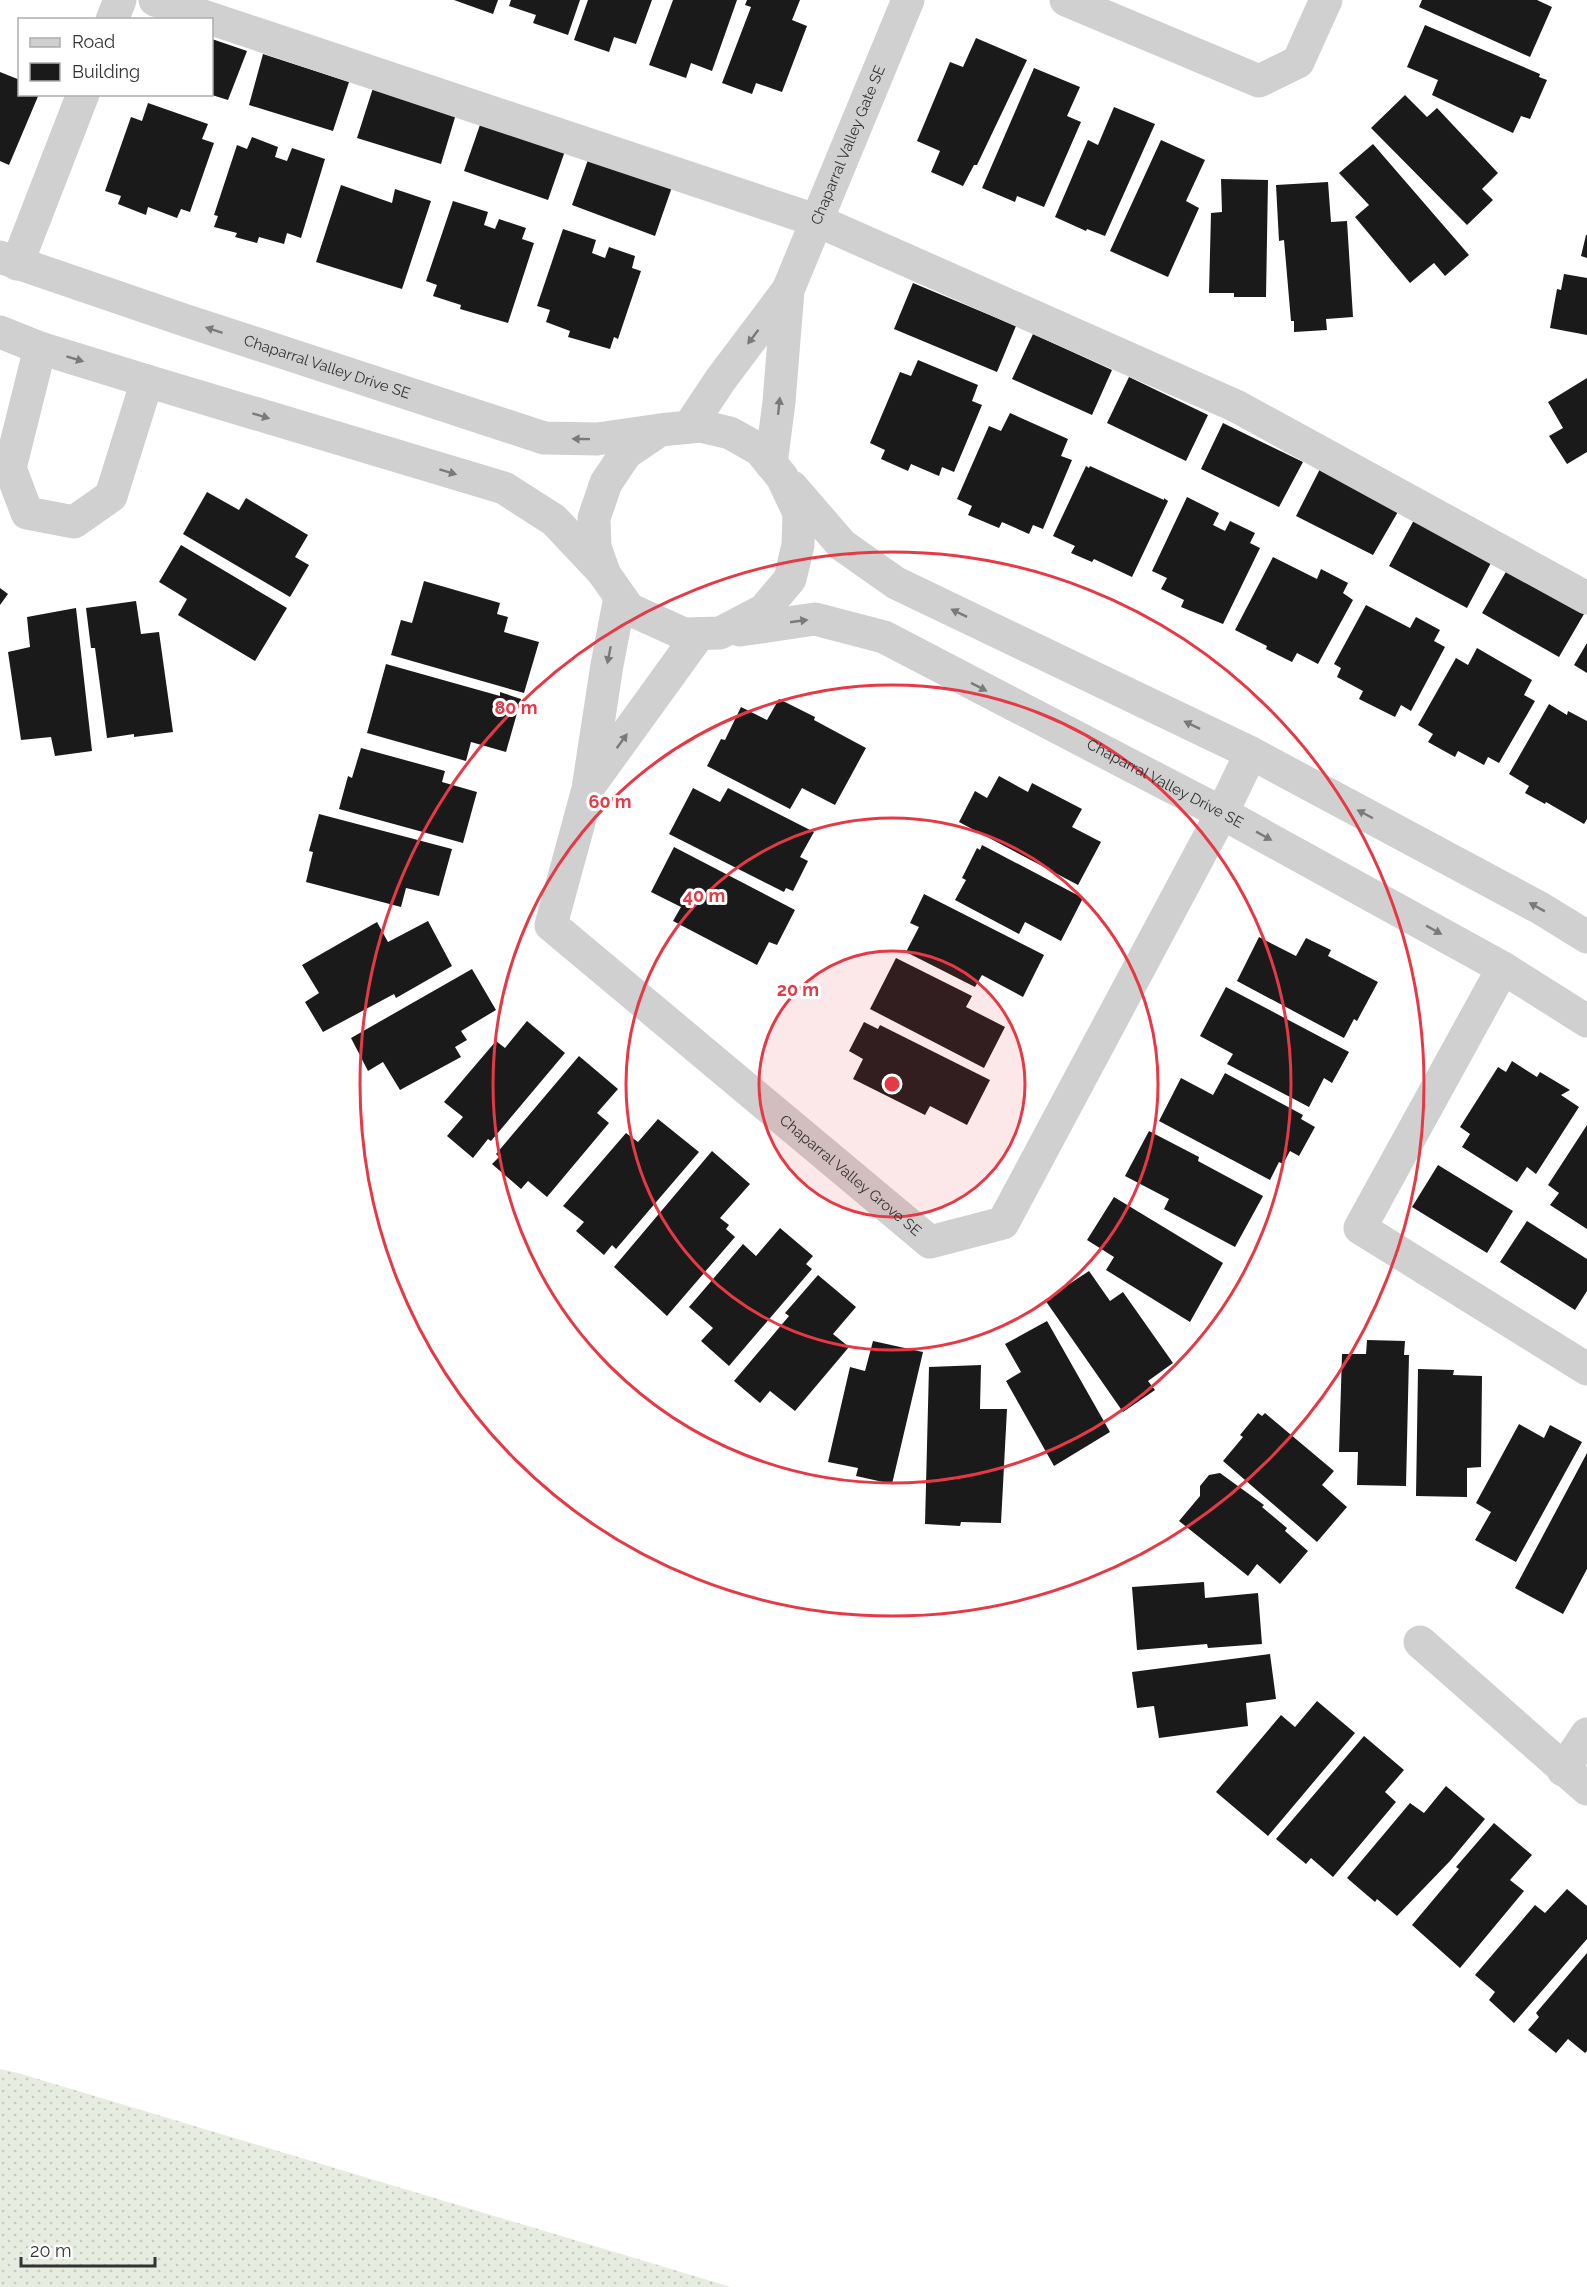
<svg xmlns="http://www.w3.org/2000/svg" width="1587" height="2287" font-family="Raleway,sans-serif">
<defs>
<pattern id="grass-dots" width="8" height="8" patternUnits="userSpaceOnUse" patternTransform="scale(1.5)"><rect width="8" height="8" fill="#e6ecdf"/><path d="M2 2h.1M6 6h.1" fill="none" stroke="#c6cbc0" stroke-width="1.8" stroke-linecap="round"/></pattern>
</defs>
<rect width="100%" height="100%" fill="#fff"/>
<path fill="url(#grass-dots)" d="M0 2069 18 2073 731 2287H0Z"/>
<path fill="#1a1a1a" d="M454 0H498L493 14Z
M511 0H580L568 35 533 23 536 15 509 6Z
M588 0H652L636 44 614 37 609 52 574 40Z
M673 0H737L712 71 691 63 686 78 649 65Z
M747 0H800L792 20 807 26 782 92 756 83 752 94 722 83 751 7 745 5Z
M1422 0H1537L1552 7 1530 57 1419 7Z
M1425 25 1540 74 1539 77 1547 80 1530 119 1521 116 1513 133 1432 95 1438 80 1407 67Z
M976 38 1027 60 977 165H974L963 186 931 172 940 151 917 141 950 62 963 67Z
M212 39 247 51 228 100 212 95Z
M263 54 349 82 333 131 249 105Z
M1034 68 1080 87 1067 116 1081 122 1044 207 1017 196 1015 202 982 188Z
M0 72 20 80V94H39L9 165 0 161Z
M373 88 456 114 441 164 357 138Z
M1405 95 1427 117 1437 108 1498 173 1482 189 1493 200 1467 225 1371 128Z
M148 103 208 124 202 139 214 143 190 212 181 209 177 218 148 207 146 215 118 204 121 196 105 191 131 117 142 121Z
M1114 107 1155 124 1105 236 1087 229 1086 231 1055 217 1088 140 1098 145Z
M481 122 565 151 548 200 464 171Z
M252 137 278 147 275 157 287 161 292 148 325 159 301 238 287 233 284 244 259 237 257 243 235 237 237 233 214 227 218 216 214 215 237 145 247 149Z
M1161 140 1205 160 1186 201 1199 208 1168 277 1110 251Z
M1373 144 1469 255 1445 276 1434 263 1410 283 1355 217 1369 205 1339 173Z
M589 157 672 187 655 236 572 205Z
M1221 179 1268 180 1266 297H1234V293H1209L1211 213 1222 212Z
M1328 182 1331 222 1347 221 1353 317 1326 319 1327 330 1294 332V321H1291L1284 240 1279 241 1276 185Z
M341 185 392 203 395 189 431 201 402 289 316 262Z
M453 201 488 212 484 225 495 229 499 219 526 228 522 239 534 243 508 323 460 309 461 305 433 296 437 285 426 281Z
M563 229 596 240 592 253 605 258 609 247 635 256 632 268 641 271 618 339 614 337 610 349 568 337 570 331 546 322 550 310 537 306Z
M1586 235H1587V258L1581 256Z
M1564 274 1587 278V335L1550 328 1557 289 1561 290Z
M913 283 1016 326 997 372 894 329Z
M1033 334 1112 370 1092 415 1012 379Z
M918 360 978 385 972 401 982 405 954 472 942 467 939 476 911 464 908 471 881 459 885 450 870 443 900 372 911 376Z
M1129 377 1208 415 1186 461 1107 423Z
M1587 378V452L1567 464 1549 436 1563 428 1548 402Z
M1010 413 1068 439 1061 456 1072 460 1043 529 1033 525 1029 534 1002 522 999 528 968 515 972 506 957 499 989 426 1001 431Z
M1223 423 1303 462 1279 507 1201 469Z
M1086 466 1089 468 1090 466 1164 500V498L1168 501 1132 577 1094 559 1092 562 1071 553 1075 546 1053 536Z
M1320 469 1399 510 1373 555 1296 516Z
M207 492 239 510 246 498 308 535 295 557 309 565 290 597 183 534Z
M1187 497 1219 513 1213 525 1225 531 1230 521 1255 533 1250 543 1260 548 1223 624 1181 607 1184 600 1161 589 1167 578 1152 571Z
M1414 520 1492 561 1467 608 1389 566Z
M181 545 287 608 255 661 178 615 187 599 159 582Z
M1273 557 1317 579 1321 569 1348 583 1343 593 1353 600 1318 664 1297 653 1292 662 1266 649 1267 646 1235 630Z
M1507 570 1584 614 1559 657 1482 613Z
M424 581 500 603 497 614 508 617 504 632 539 642 524 693 391 655 401 620 412 623Z
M0 588 8 594 0 605Z
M136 601 141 634 159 632 173 732 134 737V734L107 738 95 648H91L86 608Z
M1366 605 1410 628 1416 617 1440 630 1434 641 1445 647 1411 711 1401 705 1395 717 1359 699 1363 691 1337 677 1341 668 1334 664Z
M76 608 92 751 55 756 51 737 21 740 8 652 30 647 27 617Z
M1587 643V673L1574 665Z
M1477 648 1532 680 1524 695 1535 701 1499 763 1488 757 1484 765 1458 751 1455 757 1428 742 1433 734 1418 725 1456 658 1468 665Z
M386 664 500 696V692L521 699 506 752 471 742 466 761 367 733Z
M779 699 815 717 814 720 866 748 835 805 802 788 790 809 707 766 721 739 725 740 741 707 767 720Z
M1549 704 1567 715 1568 711 1587 721V819L1584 824 1546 802 1545 804 1525 793 1529 786 1509 774Z
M361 748 445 771 442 782 477 792 463 843 339 809 348 776 352 778Z
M999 776 1028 792 1032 783 1082 809 1072 827 1101 842 1078 885 959 822 975 791 987 798Z
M693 788 720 802 728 788 814 832 800 857 808 861 793 891 786 888 784 892 669 834Z
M319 814 452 849 439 896 406 888 401 907 306 882 313 852 309 851Z
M982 845 1083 898 1061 941 1025 922 1019 934 955 900 966 880 962 878 977 848 980 850Z
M674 847 795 910 777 945 769 942 757 965 673 921 681 907 651 892Z
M924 894 1044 955 1023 997 982 975 975 987 906 952 919 927 910 923Z
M428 921 452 966 396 998 394 994 323 1032 305 1002 319 993 302 965 377 922 388 942Z
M1259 937 1296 956 1306 938 1331 950 1328 956 1378 982 1357 1021 1354 1019 1344 1038 1237 981Z
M896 958 972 996 966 1007 1005 1027 984 1068 870 1009Z
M472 969 496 1010 461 1031 467 1040 455 1047 461 1057 400 1090 383 1062 368 1071 351 1038Z
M1226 987 1349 1052 1332 1083 1324 1078 1309 1107 1227 1064 1233 1054 1200 1036Z
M527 1021 565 1053 491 1141 488 1139 473 1158 447 1136 463 1117 444 1102 496 1041 505 1048Z
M864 1022 878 1029 880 1025 990 1080 967 1125 930 1106 925 1115 853 1079 863 1059 849 1051Z
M579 1056 618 1089 597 1113 609 1123 547 1197 528 1181 521 1189 492 1164 499 1157 496 1154Z
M1512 1061 1537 1077 1540 1072 1570 1090 1561 1095 1579 1107 1536 1174 1527 1167 1517 1182 1462 1147 1470 1134 1460 1127 1498 1067 1506 1072Z
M1225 1073 1303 1115 1301 1119 1315 1127 1299 1156 1290 1151 1283 1164 1279 1162 1270 1180 1159 1121 1181 1078 1213 1095Z
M658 1119 699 1152 616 1249 612 1245 604 1255 576 1231 584 1222 563 1206 626 1133 638 1142Z
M1587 1125V1229L1550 1205 1559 1193 1548 1185Z
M1149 1131 1199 1157 1198 1161 1263 1196 1235 1247 1164 1209 1169 1199 1125 1176Z
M712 1151 750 1184 720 1218 729 1225 726 1229 735 1237 667 1316 614 1267Z
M1438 1165 1513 1211 1487 1253 1412 1207Z
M1114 1197 1223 1263 1190 1322 1106 1270 1114 1257 1087 1240Z
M1527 1221 1587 1259V1291L1575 1310 1500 1262Z
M780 1228 813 1256 806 1264 812 1269 729 1366 701 1341 713 1328 689 1307 743 1244 756 1256Z
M1089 1271 1110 1301 1123 1292 1173 1363 1148 1381 1155 1390 1123 1412 1045 1300Z
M818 1275 856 1307 833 1334 849 1347 795 1411 770 1391 760 1403 734 1381 789 1316 785 1313Z
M1047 1321 1110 1432 1054 1466 1006 1381 1021 1372 1005 1344Z
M1367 1340 1405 1341 1404 1355H1409L1406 1486 1357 1485 1358 1452H1339L1342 1354H1366Z
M873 1341 923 1352 892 1484 856 1476 858 1468 828 1462 850 1367 865 1371Z
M981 1365 980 1409H1007L1001 1523 961 1522 960 1526 925 1524 929 1367Z
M1418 1369 1454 1370 1453 1375 1482 1376 1481 1467 1467 1468V1497L1416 1496Z
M1258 1413 1262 1416 1265 1413 1334 1471 1322 1485 1347 1507 1317 1542 1223 1461 1243 1437 1240 1435Z
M1519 1424 1544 1438 1550 1425 1582 1442 1516 1562 1475 1540 1491 1512 1476 1503Z
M1587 1453V1569L1563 1614 1515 1588Z
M1220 1473 1264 1505 1262 1507 1287 1528 1285 1531 1308 1551 1280 1584 1257 1564 1248 1576 1179 1521 1200 1496V1486L1209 1475Z
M1204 1582 1205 1598 1258 1593 1262 1644 1208 1648 1207 1644 1137 1650 1132 1587Z
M1270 1654 1276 1699 1246 1703 1248 1726 1159 1738 1154 1706 1137 1708 1132 1672Z
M1317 1701 1355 1733 1268 1836 1216 1792 1281 1715 1295 1727Z
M1364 1736 1404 1770 1385 1792 1396 1802 1333 1877 1311 1858 1306 1864 1276 1839Z
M1446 1786 1485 1819 1450 1861 1397 1916 1377 1899 1375 1902 1347 1878 1410 1803 1424 1813Z
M1494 1823 1532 1855 1510 1880 1524 1891 1460 1968 1412 1925 1459 1869 1456 1867Z
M1567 1889 1587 1906V1939L1514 2023 1489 2000 1495 1992 1475 1975 1535 1905 1545 1913Z
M1587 1953V2051L1585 2053 1568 2039 1556 2053 1528 2030 1539 2017 1536 2013Z"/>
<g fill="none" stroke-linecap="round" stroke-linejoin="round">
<g stroke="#d0d0d0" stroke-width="33">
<path d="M155 0 818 221 1236 406 1587 598"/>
<path d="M1066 0 1259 81 1298 62 1326 0"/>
<path d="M112 20 120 0"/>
<path id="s1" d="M0 257 184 320 544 438 597 439 660 430 700 426 730 433 760 450 782 477 799 513 798 545 790 579 764 610 720 633 684 634 629 609 605 575 595 547 594 518 606 483 626 453 660 430"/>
<path d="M17 264 83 94"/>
<path d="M0 332 40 348 147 381 504 488 554 520 603 572"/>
<path d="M40 348 10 468 27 513 74 522 111 496 147 381"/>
<path id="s2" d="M689 427 721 379 788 290 908 0"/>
<path d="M771 464 779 402 788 290"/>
<path d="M792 487 842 545 896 583 1251 753 1540 908 1587 937"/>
<path id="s3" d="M620 597 607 665 588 789 551 925 930 1242 1003 1223 1222 813 1251 753"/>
<path id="s4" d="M740 630 815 619 884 637 1222 813 1503 968 1587 1021"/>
<path d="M592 782 699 634"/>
<path d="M1503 968 1360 1228 1587 1369"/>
<path d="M1420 1642 1587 1789"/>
<path d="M1563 1770 1587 1734"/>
</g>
</g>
<defs><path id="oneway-solid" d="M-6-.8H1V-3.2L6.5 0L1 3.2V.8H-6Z" transform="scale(1.5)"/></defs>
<g fill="#7a7a7a">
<use href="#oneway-solid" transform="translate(214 330) rotate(-162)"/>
<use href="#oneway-solid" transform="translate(753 337) rotate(127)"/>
<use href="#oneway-solid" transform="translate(75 359) rotate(17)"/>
<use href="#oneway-solid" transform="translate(779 406) rotate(-84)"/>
<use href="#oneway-solid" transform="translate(261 416) rotate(17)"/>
<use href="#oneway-solid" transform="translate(581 439) rotate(-179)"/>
<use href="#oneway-solid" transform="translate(448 472) rotate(17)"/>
<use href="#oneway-solid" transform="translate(959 613) rotate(-154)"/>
<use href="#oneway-solid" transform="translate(799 621) rotate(-8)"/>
<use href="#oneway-solid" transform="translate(609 655) rotate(101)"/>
<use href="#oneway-solid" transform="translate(979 687) rotate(27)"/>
<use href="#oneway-solid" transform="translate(1192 725) rotate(-154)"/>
<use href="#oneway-solid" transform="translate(622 741) rotate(-54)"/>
<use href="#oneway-solid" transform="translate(1365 814) rotate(-152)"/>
<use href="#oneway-solid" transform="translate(1264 836) rotate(29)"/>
<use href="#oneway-solid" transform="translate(1537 907) rotate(-151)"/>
<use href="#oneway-solid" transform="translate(1434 930) rotate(29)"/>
</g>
<circle cx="892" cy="1084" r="133" fill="#e63946" fill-opacity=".12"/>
<g fill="none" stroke="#e63946" stroke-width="3">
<circle cx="892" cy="1084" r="133"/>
<circle cx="892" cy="1084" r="266"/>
<circle cx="892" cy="1084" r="399"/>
<circle cx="892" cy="1084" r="532"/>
</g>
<g text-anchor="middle" stroke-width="6" stroke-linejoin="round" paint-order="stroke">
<g font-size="15" fill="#333" stroke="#fff">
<text dy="5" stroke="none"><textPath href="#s2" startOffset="326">Chaparral Valley Gate SE</textPath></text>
<text dy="5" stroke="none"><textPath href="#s1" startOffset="345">Chaparral Valley Drive SE</textPath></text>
<text dy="5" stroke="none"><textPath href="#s4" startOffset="464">Chaparral Valley Drive SE</textPath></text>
<text dy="5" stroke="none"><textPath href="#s3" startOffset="726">Chaparral Valley Grove SE</textPath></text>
</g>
</g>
<circle cx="892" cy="1084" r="9" fill="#e63946" stroke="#fff" stroke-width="3"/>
<g font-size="18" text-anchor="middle" font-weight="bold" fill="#e63946" stroke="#fff" stroke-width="6" stroke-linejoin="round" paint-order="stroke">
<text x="516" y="714">80 m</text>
<text x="610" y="808">60 m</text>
<text x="704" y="902">40 m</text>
<text x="798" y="996">20 m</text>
</g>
<rect x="18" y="18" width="195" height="78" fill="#ffffff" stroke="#adadad" stroke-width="1.5"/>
<rect x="30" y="38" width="30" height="9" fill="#d0d0d0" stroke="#adadad" stroke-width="1.5"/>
<text x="72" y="48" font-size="18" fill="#333333">Road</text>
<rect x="30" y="63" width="30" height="18" fill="#1a1a1a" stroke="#adadad" stroke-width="1.5"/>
<text x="72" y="78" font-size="18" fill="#333333">Building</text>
<path d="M21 2257v9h134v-9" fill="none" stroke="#333333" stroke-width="3"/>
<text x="30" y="2257" font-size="18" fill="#333333" stroke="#ffffff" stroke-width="4.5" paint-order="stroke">20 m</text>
</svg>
